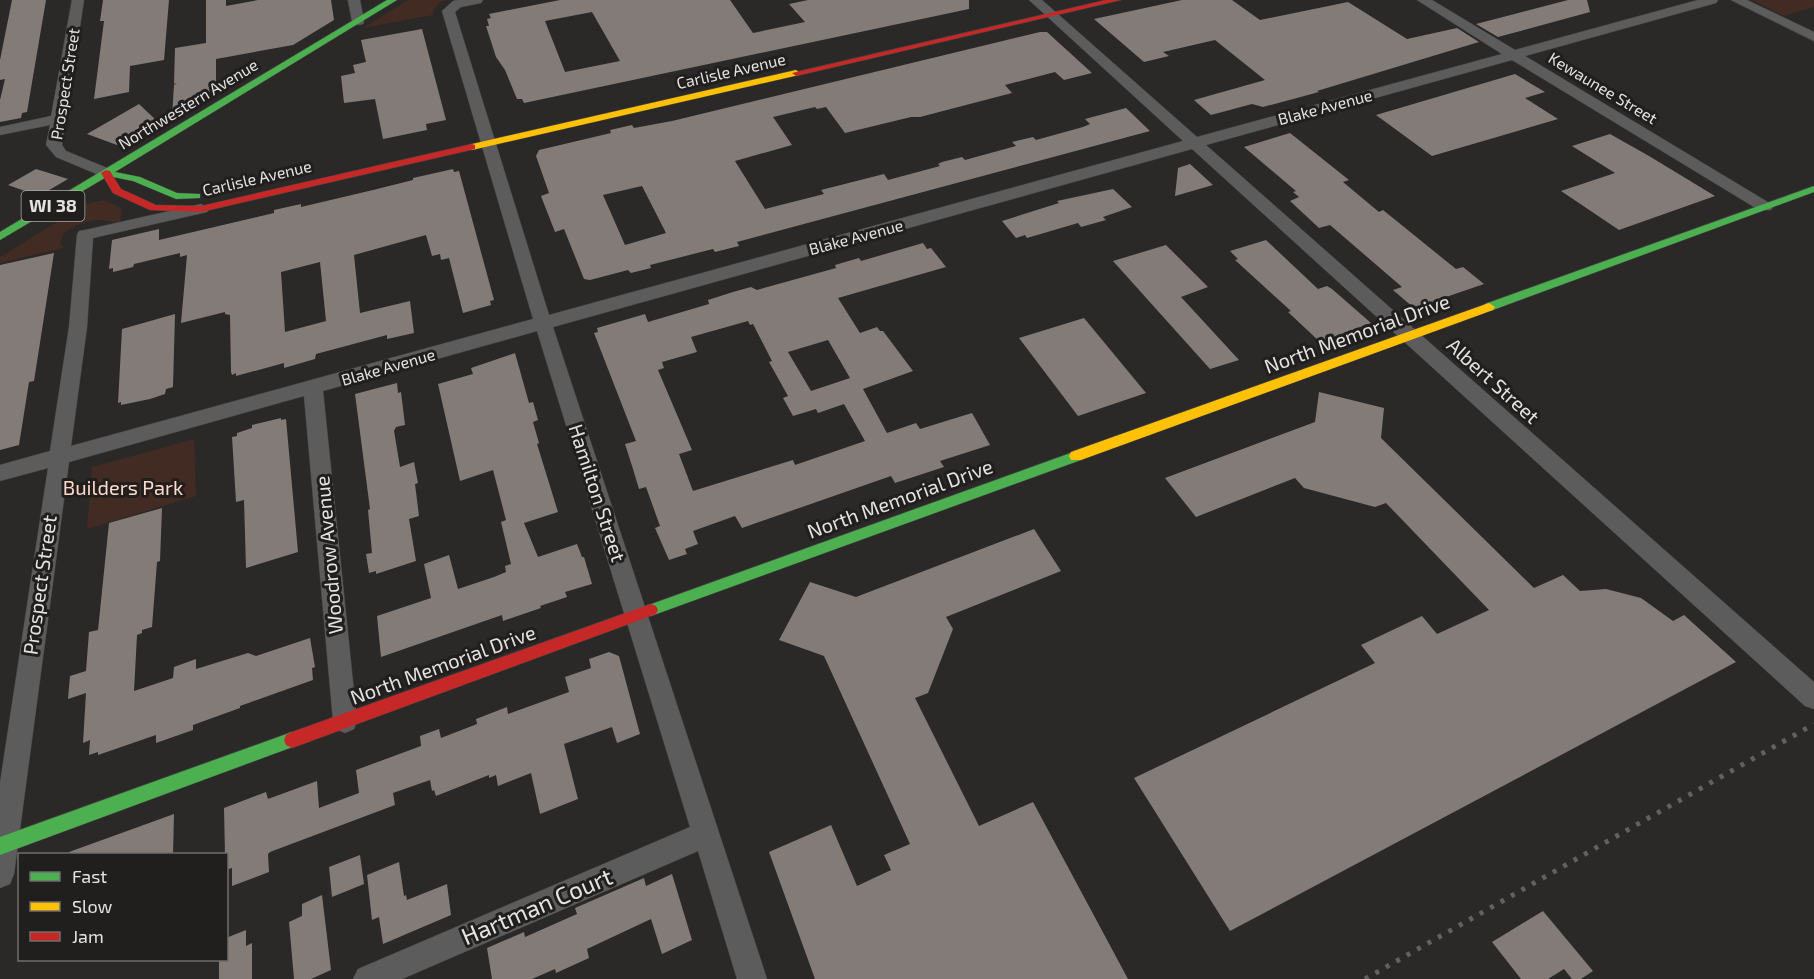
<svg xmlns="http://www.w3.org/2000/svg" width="1814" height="979" font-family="'Exo 2',sans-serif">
<rect width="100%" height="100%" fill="#2a2928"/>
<path fill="#422b22" d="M408 0H446C439 3 433 7 433 15L363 28Z
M1752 0H1814V7L1784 16Z
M103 200 122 208 120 222C113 223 108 221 101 220 87 219 73 226 63 234L60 244 64 248 0 263V257L86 204Z
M194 439 196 496 87 529 92 467Z"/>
<path fill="#837b78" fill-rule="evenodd" d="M12 0H46L27 112 22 113 21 118 0 122V100L5 79 0 80V60Z
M103 0H169L164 60 130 66 129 92 94 99 104 21H100Z
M206 0H226V6L258 0H331L334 20 293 45 216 59V90L172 117 174 85 177 83 174 84 175 48 206 43Z
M560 0H730L753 33 805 22 789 4 808 0H969V9L524 103 522 99H517L505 70 496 57 486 26H489L487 19 491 18 489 14ZM592 12 620 61 565 72 545 21Z
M1182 0H1232L1260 20 1348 2 1407 39 1457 28 1479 42 1317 91 1319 92 1263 107 1252 104 1211 115 1194 100 1265 80 1215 40 1163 52 1169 56 1144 62 1094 19Z
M1568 0H1587L1590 12 1498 37 1476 24Z
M422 29 446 120 426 124 427 130 383 139 375 99 344 103 341 76 355 73 353 65 366 62 361 40Z
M1040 32H1047L1092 73 1064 80 1055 72 1005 85 1012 93 920 117H911L845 133 826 107 817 109 815 107 773 117 792 145 735 161 765 209 824 194 821 190 884 174 888 180 940 166 938 164 942 162 962 157 965 160 1016 146 1012 142 1033 137 1036 140 1083 127 1090 124 1085 119 1126 108 1150 131 737 242 739 246 715 252 713 249 650 265 651 268 631 273 628 270 590 280 584 279 564 229 555 232 541 196 549 193 536 156 539 150 611 133 610 130 632 125 634 128 672 121ZM642 186 666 233 625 245 603 195Z
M1515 74 1545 92 1525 98 1558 119 1432 156 1376 115Z
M139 104 157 121 117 145 87 134Z
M1290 133 1349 180 1343 182 1379 212 1383 210 1456 269 1463 267 1484 284 1414 308 1393 290 1402 287 1330 225 1319 228 1290 201 1299 197 1293 192 1296 191 1244 147Z
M1610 134 1649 156 1715 196 1619 230 1561 191 1615 173 1572 146Z
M1190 164 1213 185 1175 196 1178 168Z
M36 169 68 179 39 196 8 185Z
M453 169 454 172 459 171 494 300 490 301 491 305 463 313 449 258 441 260 440 254 432 256 426 235 354 255 360 313 410 301 414 333 387 339V335L316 354 315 359 284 368V363L236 376V373L232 375 231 372 230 315 225 314V312L181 323 187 255 180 257V253L134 264 133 267 113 272V268L109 269 112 240 159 229V240L274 213V210L301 204V207L373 190 413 180V178ZM320 262 326 321 285 332 281 272Z
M1113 189 1132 207 1103 217 1106 220 1081 227 1078 223 1027 238 1025 235 1016 238 1002 221 1059 203 1057 201Z
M1266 240 1318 289 1327 286 1332 289 1371 323 1320 342 1288 312 1291 311 1235 260 1238 259 1230 251Z
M923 243 927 249 931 248 946 267 838 298 860 333 877 327 880 331H883L913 371 863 389 887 433 916 423 920 429 972 413 990 445 940 461 944 467 895 483 891 476 742 528 735 516 693 531 698 544 685 549 687 554 669 560 655 528 660 526 646 487 639 489 633 469 625 444 636 441 594 333 598 332 597 328 645 314 648 322 709 304 708 300 733 292 751 287 757 290 836 268 835 265 859 258 861 261ZM748 321 750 325 753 324 772 361 769 362 788 396 783 398 793 416 816 409 818 413 844 404 865 441 795 465 793 460 693 491 679 454 692 450 658 370 664 368 662 362 697 352 691 337ZM828 340 850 378 811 391 788 352Z
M1166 245 1208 287 1181 297 1239 360 1210 369 1113 261Z
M54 253 34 381 29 382 19 445 0 450V265Z
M175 314 173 387 166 389 165 394 150 399 121 405V402L118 403 122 329Z
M1084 318 1146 393 1078 416 1019 338Z
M515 353 529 403 533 402 538 420 533 422 539 443 537 444 558 512 524 523 538 557 577 544 582 557H584L592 584 565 592 567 597 540 606 541 608 503 621 502 615 381 657 377 616 431 598 424 564 449 555 458 589 494 577 506 572 505 566 511 564 501 522 506 520 493 470 460 481 438 384 473 374 471 368Z
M397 383 398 393 401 392 405 425 396 427 394 431 400 467 414 462 418 483 415 484 419 516 409 519 416 561 376 574V571L369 573 366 554 372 553 368 510 370 509 355 394Z
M1319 392 1384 408 1381 438 1534 588 1563 575 1580 591 1606 589 1641 598 1673 621 1684 615 1736 662 1230 931 1134 778 1375 663 1361 645 1422 616 1437 634 1489 610 1386 503 1375 507 1304 488 1295 478 1196 517 1165 478 1315 422Z
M281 418V420L286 419 298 552 246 568 244 500 236 502 232 437 237 436V433L252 428V425Z
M162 508 160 561 157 562 152 627 142 630V633L137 635 134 691 173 678 174 667 196 659V669L248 653 256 656 310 638 315 667 312 668 313 680 240 706V708L193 725V730L156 743V735L98 755V752L89 755 90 740 83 743 86 693 68 699 70 676 86 671 89 632 98 630 109 523Z
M1034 529 1061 571 946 617 953 629 928 693 915 698 979 826 1033 802 1128 979H815L769 852 831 825 857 886 891 870 884 855 910 844 824 656 779 640 810 582 856 597Z
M609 652 619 656 640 734 617 743 612 727 564 744 578 799 540 814 531 773 498 786 496 775 489 778V775L436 796 434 790 432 791 430 780 393 793 395 805 270 852 268 854 269 872 232 886V868L226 870 225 855 224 808 266 792 268 799 317 781 319 808 359 793 356 770 421 746 420 736 439 729 441 738 477 724 476 719 507 707 508 714 569 692 565 677 591 668 589 659Z
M174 814 173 855H69V852Z
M360 855 364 884 332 897 329 867Z
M399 862 404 896 406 895 407 900 447 884 451 915 383 944 379 917 372 920 367 875Z
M672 874 692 940 662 954 651 919 587 949 589 958 556 973 555 969 532 979H492L487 948 524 932 525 937 577 914 575 908 644 878 646 886Z
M322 895 331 970 311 979H294L289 922 302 916V904Z
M1543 911 1593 971 1581 979H1572L1564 969 1548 979H1521L1492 942Z
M246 930V946L252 943V979H219V960H226V938Z"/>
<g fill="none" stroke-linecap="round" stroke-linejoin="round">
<defs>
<path id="street" d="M72 0H84L62 145 66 151 112 170 114 173 112 176 106 178 56 157 46 145 50 125 0 135V127L51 116Z
M348 0H360L364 21 363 24 358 25 352 21Z
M458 0H483L481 3 461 7 455 12 549 315 1183 141 1029 0H1042L1197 137 1502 54 1417 0H1432L1515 50 1698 0H1718L1716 3 1525 56 1771 204 1773 207 1771 210H1759L1512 60 1206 145 1814 682V709L1805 706 1192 149 553 327 767 979H737L698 851 402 979H353L358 969 690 827 537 331 323 391 357 721 354 729 345 733 336 729 333 721 304 396 69 462 14 874 10 884 0 888V783L48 468 0 481V465L50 451 69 327 77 235 79 231 85 230 201 204 209 209 207 212 93 238 87 327 71 446 533 319 442 11 453 1Z
M1731 0H1747L1814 32V41Z"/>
<path id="fast" d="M387 0H397L115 172 140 177 177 193 200 194V198L176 199 133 181 108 176 0 240V232Z
M1814 186V192L1493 310 1489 311 1483 307 1485 304Z
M1076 451 1081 452 1083 456 1081 460 651 616 646 614 644 610 646 606Z
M292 732 298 735 300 740 298 745 0 855V837Z"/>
<path id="slow" d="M796 70 800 73 799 75 472 150 467 147 472 144Z
M1489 303 1495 307 1493 310 1081 460H1071L1069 456 1071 452Z"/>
<path id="jam" d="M1106 0H1121L796 76 792 73Z
M472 144 475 145V149L201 212 150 210 113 193 101 173 106 170 110 171 121 189 156 205 201 206Z
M651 604 656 606 658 610 656 614 292 748 286 745 284 740 286 735 292 732Z"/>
</defs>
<use href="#street" stroke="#454443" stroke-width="1"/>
<use href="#fast" stroke="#454443" stroke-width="1"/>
<use href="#slow" stroke="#454443" stroke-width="1"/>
<use href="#jam" stroke="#454443" stroke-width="1"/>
<use href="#street" fill="#5d5c5c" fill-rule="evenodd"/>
<use href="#fast" fill="#4caf50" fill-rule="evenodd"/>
<use href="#slow" fill="#ffc107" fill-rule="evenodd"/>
<use href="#jam" fill="#c62828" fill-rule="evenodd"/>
<path stroke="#626160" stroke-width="5" stroke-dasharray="4 8" stroke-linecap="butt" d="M1365 979 1814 724"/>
</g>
<g text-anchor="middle" stroke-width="6" stroke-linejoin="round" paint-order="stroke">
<g font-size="16" fill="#e4e2e2" stroke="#211f1e">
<text transform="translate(731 71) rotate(-13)" y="6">Carlisle Avenue</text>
<text transform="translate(65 84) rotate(-81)" y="6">Prospect Street</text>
<text transform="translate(1603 88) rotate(31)" y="6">Kewaunee Street</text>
<text transform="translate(188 104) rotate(-31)" y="6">Northwestern Avenue</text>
<text transform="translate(1325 107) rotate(-15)" y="6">Blake Avenue</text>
<text transform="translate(257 178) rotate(-13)" y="6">Carlisle Avenue</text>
<text transform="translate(856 237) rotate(-15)" y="6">Blake Avenue</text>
<text transform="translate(388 367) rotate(-16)" y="6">Blake Avenue</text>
</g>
<rect fill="#211f1e" stroke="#aaa8a7" stroke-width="1.5" x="21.5" y="191" width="63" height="30" rx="4.5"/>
<g font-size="18" font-weight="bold" fill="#e4e2e2">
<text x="53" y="212">WI 38</text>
</g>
<g font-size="20" fill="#e4e2e2" stroke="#211f1e">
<text transform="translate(1357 334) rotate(-20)" y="7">North Memorial Drive</text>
<text transform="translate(1493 381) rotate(42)" y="7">Albert Street</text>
<text transform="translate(597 493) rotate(72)" y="7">Hamilton Street</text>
<text transform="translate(900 499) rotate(-20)" y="7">North Memorial Drive</text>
<text transform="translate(329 555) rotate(-95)" y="7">Woodrow Avenue</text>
<text transform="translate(40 585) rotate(-82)" y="7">Prospect Street</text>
<text transform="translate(443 665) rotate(-20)" y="7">North Memorial Drive</text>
</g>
<g font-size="20" fill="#ffd9ca" stroke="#211f1e">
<text x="123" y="495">Builders Park</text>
</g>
<g font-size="24" fill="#e4e2e2" stroke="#211f1e">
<text transform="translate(537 907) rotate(-23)" y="8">Hartman Court</text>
</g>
</g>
<rect x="18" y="853" width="210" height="108" fill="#211f1e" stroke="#6f6d6c" stroke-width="1.5"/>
<rect x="30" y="872" width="30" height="9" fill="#4caf50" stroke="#6f6d6c" stroke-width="1.5"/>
<text x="72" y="883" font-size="18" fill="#e4e2e2">Fast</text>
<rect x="30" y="902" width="30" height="9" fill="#ffc107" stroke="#6f6d6c" stroke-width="1.5"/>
<text x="72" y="913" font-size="18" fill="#e4e2e2">Slow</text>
<rect x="30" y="932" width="30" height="9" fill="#c62828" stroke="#6f6d6c" stroke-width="1.5"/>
<text x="72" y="943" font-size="18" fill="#e4e2e2">Jam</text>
</svg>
